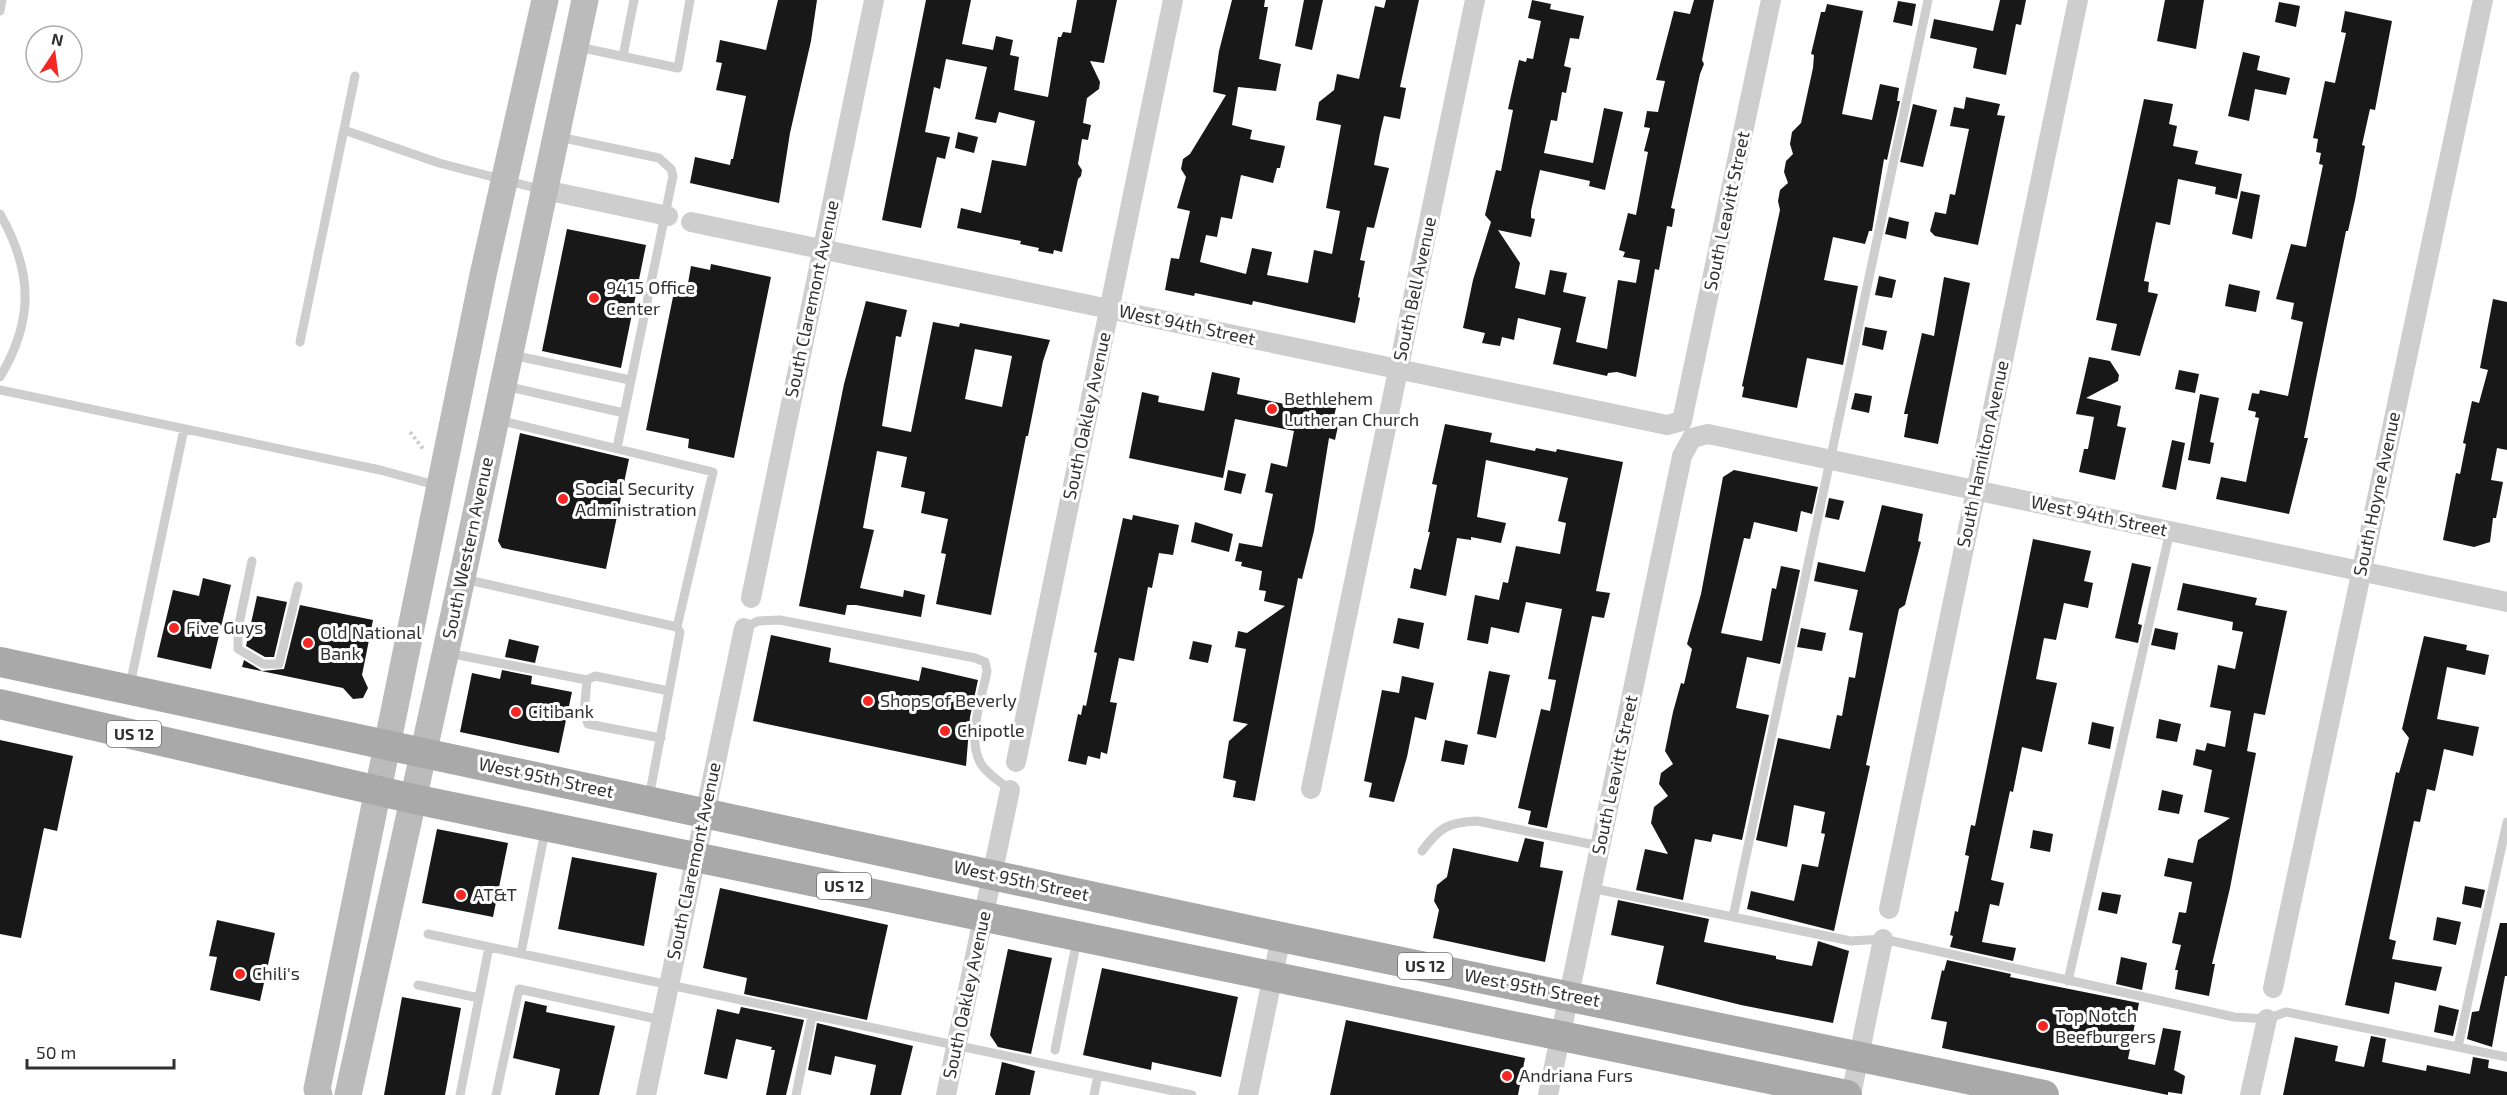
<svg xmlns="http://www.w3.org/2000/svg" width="2507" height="1095" font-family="'Exo 2',sans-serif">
<rect width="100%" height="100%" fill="#fff"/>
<path fill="#181818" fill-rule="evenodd" d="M778 0H817L811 41 790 133 779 203 690 183 695 157 730 165 731 159H733L746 96 716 90 722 63 716 62 720 40 766 50Z
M926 0H971L962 44 993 50 996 36 1013 40 1010 55 1019 57 1014 90 1048 97 1058 37H1061L1063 32 1071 33 1077 0H1117L1104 63 1090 61 1100 82 1099 89 1087 98 1083 123 1091 125 1088 140 1082 139 1078 164 1082 170 1081 176 1078 179 1062 252 1054 250 1053 254 1038 251 1039 248 1020 244 1021 241 957 228 961 208 981 213 992 160 1026 166 1035 121 999 112 996 123 975 119 987 67 946 59 940 89 934 87 925 132 950 137 945 159 937 157 921 228 882 220Z
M1232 0H1265L1264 7H1268L1259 59 1281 64 1276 91 1238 87 1232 125 1252 130 1250 139 1285 146 1280 168H1277L1273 183 1241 175 1232 219 1221 217 1217 237 1206 235 1200 262 1246 274 1252 248 1272 252 1267 275 1308 283 1314 250 1332 254 1340 211 1326 208 1341 125 1316 120 1319 102 1334 90 1337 74 1359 79 1375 6 1384 8 1386 0H1419L1400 87 1406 88 1400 119 1384 116 1380 133 1374 165 1389 168 1374 228 1367 227 1360 260 1365 261 1358 297 1360 298 1355 323 1253 301 1252 305 1195 293 1194 296 1165 290 1171 258 1179 259 1190 211 1177 208 1186 177 1181 169 1183 159 1190 154 1226 95 1213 92 1219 51Z
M1304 0H1323L1312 50 1295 46Z
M1532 0 1551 4 1550 9 1584 16 1579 39 1570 38 1564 66 1571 68 1566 93 1562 92 1557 121 1551 120 1544 153 1593 163 1604 108 1623 112 1605 190 1589 186 1590 181 1540 170 1531 211V218L1535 219 1531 237 1498 230 1520 263 1515 288 1545 295 1550 270 1567 273 1563 292 1586 297 1576 342 1607 349 1618 280 1636 283 1640 260 1623 257 1625 252 1619 250 1628 213 1636 215 1648 152 1644 151 1650 128 1644 127 1647 111 1658 112 1665 81 1656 80 1674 11 1690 14 1694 0H1714L1702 60 1704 64 1700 74 1671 208 1675 209 1672 227 1667 226 1659 270 1655 269 1636 377 1617 372 1608 373 1607 376 1553 364 1561 328 1518 318 1514 340 1502 337 1500 346 1482 343 1485 333 1463 328 1473 280 1491 222 1485 215 1496 170 1501 171 1513 110 1508 109 1519 60 1526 62 1527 58 1533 59 1541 21 1528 18Z
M2000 0H2026L2021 25 2016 24 2006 75 1973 68 1977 48 1930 38 1934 19 1993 31Z
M2165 0H2204L2196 49 2157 41Z
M1898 1 1916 4 1912 26 1893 22Z
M2279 2 2300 6 2296 27 2275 22Z
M1827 4 1863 11 1842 114 1872 120 1880 84 1899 88 1897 101H1900L1887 160 1884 159 1872 231H1869L1865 244 1833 237 1824 280 1858 286 1843 365 1807 358 1797 408 1742 397 1744 387 1742 386 1780 210 1778 201 1780 190 1788 183 1784 172 1786 161 1793 154 1790 144 1792 132 1801 123 1813 68 1814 55 1811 54 1821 12H1825Z
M2345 11 2392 21 2375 110 2370 109 2362 145 2365 146 2355 200 2348 231H2346L2304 438H2308L2289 514 2216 499 2221 477 2246 482 2259 418 2255 417 2256 412 2248 410 2252 393 2259 394 2260 390 2288 396 2303 322 2291 319 2294 303 2276 299 2291 244 2306 247 2323 165 2319 164 2321 153 2316 152 2318 139 2313 138 2325 81 2335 83 2346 33 2341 32Z
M2243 52 2260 56 2257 70 2290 78 2286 95 2255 89 2249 121 2228 116Z
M1966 97 2000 104 1997 115 2005 116 1978 245 1935 236 1930 231 1935 212 1946 214 1950 194 1955 195 1969 129 1950 126 1954 107 1964 109Z
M2144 99 2173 104 2169 124 2177 126 2173 146 2198 151 2195 164 2242 174 2237 199 2215 194 2216 187 2178 179 2170 225 2156 222 2144 281 2149 282 2148 292 2158 294 2140 356 2111 350 2117 324 2096 320Z
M1913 104 1937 110 1923 167 1900 162Z
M958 132 978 137 974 153 955 148Z
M2241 191 2260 195 2252 239 2232 234Z
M1889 217 1909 222 1906 239 1885 234Z
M567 229 646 245 621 368 542 351Z
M711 264 771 277 734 458 688 448 689 439 646 430 674 292 686 295 691 266 710 270Z
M1879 276 1896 280 1892 298 1875 295Z
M1944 277 1970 283 1938 444 1904 437 1908 414H1904L1922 333 1934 336Z
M2229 284 2260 291 2256 312 2225 306Z
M2493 299 2507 302V450L2497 448 2491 480 2503 482 2496 518H2493L2490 542 2474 547 2443 540 2456 473 2460 474 2466 444 2463 443 2472 401 2479 403 2488 370 2480 368Z
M866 301 907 310 901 337 896 336 882 426 911 432 933 322 959 327 960 323 1050 340 1043 361 1028 436H1026L991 615 936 604 946 554 941 553 948 519 921 513 925 492 901 487 907 457 877 451 863 528 874 530 860 588 903 597 904 590 925 595 921 617 856 605H847L845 615 799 606 844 384ZM975 349 1012 356 1002 407 965 399Z
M1865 327 1887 331 1883 350 1862 345Z
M2089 357 2110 361 2119 375 2118 381 2086 398 2121 406 2117 426 2126 428 2115 480 2079 472 2084 449H2088L2094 417 2076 414Z
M2179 370 2199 374 2195 393 2175 389Z
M1212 372 1240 378 1237 394 1299 407 1301 397 1337 404 1334 416 1340 417 1335 440 1329 438 1314 531 1302 579 1298 578 1255 801 1233 797 1236 781 1223 778 1229 741 1248 724 1233 721 1246 649 1235 647 1238 631 1247 633 1285 606 1264 601 1266 591 1259 590 1262 571 1241 566 1242 562 1235 561 1239 543 1262 547 1273 494 1265 492 1271 463 1287 467 1294 431 1235 419 1223 478 1129 458 1142 392 1159 396 1158 402 1204 411Z
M1855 393 1872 396 1869 413 1851 409Z
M2200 394 2219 398 2210 442 2214 443 2210 464 2188 460Z
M1445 424 1492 433 1490 442 1535 451 1536 448 1556 452 1557 449 1623 462 1596 591 1610 593 1604 618 1592 616 1547 828 1528 824 1531 811 1518 808 1541 709 1550 711 1556 680 1548 679 1562 609 1526 602 1519 633 1491 627 1488 644 1467 640 1475 595 1499 600 1503 582 1508 583 1516 546 1560 554 1566 523 1558 521 1568 478 1486 460 1477 517 1506 523 1501 543 1471 537V540L1457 538 1446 596 1410 588 1414 568 1421 570 1430 532H1428L1437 485 1432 484Z
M520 433 629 459 606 569 502 548 498 541Z
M2172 440 2185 443 2176 490 2162 487Z
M1228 470 1246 474 1241 494 1224 490Z
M1734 470 1818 487 1812 514 1801 511 1797 532 1754 522 1750 539 1744 538 1721 633 1762 641 1772 588 1776 589 1781 566 1800 570 1780 664 1747 657 1736 708 1769 715 1742 840 1713 834 1711 842 1695 839 1683 900 1636 890 1645 849 1668 854 1651 823 1654 807 1668 796 1659 784 1661 773 1673 764 1665 751 1673 712 1681 683 1684 684 1692 649 1687 644 1701 594 1723 477Z
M1829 498 1844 501 1839 520 1825 517Z
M1882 505 1923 514 1918 541 1921 542 1905 605 1899 609 1866 765 1870 766 1834 931 1747 909 1751 891 1794 901 1802 864 1818 867 1825 834 1821 833 1825 812 1794 805 1787 847 1756 840 1778 738 1830 749 1837 715 1842 716 1849 677 1855 678 1863 633 1849 630 1858 590 1814 581 1818 562 1865 572Z
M1133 515 1179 525 1173 555 1159 553 1152 588 1148 587 1134 661 1119 658 1110 702 1117 703 1107 754 1101 752 1100 759 1088 756 1086 765 1068 761 1078 714 1081 715 1083 705 1086 706 1097 653 1094 652 1123 518 1132 520Z
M1195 522 1233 534 1229 552 1191 542Z
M2033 539 2091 551 2084 581 2093 583 2088 608 2064 603 2056 640 2044 638 2036 679 2057 683 2042 752 2022 747 2013 792 2010 791 1991 880 2004 883 1999 906 1990 904 1982 942 2016 948 2013 961 1950 947 1953 936 1950 935 1955 911 1958 912 1969 856 1965 855 1971 825 1975 826Z
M2132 563 2151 567 2138 624 2142 625 2138 643 2115 638Z
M203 578 231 585 211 669 157 657 173 590 199 596Z
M2183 583 2257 598 2255 605 2287 611 2265 715 2254 713 2247 751 2256 753 2230 888 2212 964H2215L2209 996 2175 989 2178 970H2175L2181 945 2172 943 2179 912 2186 913 2192 882 2164 876 2168 858 2193 863 2198 840 2230 818 2204 812 2212 770 2193 765 2196 749 2205 751 2207 743 2225 747 2231 711 2210 707 2218 665 2235 669 2243 632 2232 630 2233 622 2177 610Z
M257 596 287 602 274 657H265L246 646Z
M300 605 373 620 362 675 368 688 363 698 353 699 343 688 242 667 244 660 262 671 284 669Z
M1398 618 1424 623 1419 649 1393 643Z
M1801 628 1826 633 1822 651 1797 647Z
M2155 628 2178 633 2175 650 2151 645Z
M771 635 831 648 829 662 919 681 922 667 978 680 970 717 966 766 753 721Z
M2424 636 2467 645 2466 650 2489 655 2485 675 2447 667 2437 719 2479 727 2473 756 2444 749 2435 791 2427 789 2420 822 2414 821 2389 939 2396 941 2392 959 2442 967 2436 991 2395 982 2389 1014 2345 1005 2396 772 2399 773 2409 738 2402 729Z
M509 639 539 646 535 663 505 657Z
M1193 641 1212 645 1208 663 1189 659Z
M502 670 532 676 531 684 572 692 559 753 460 732 472 673 500 679Z
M1489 671 1510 675 1496 738 1477 734Z
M1402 676 1434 683 1426 720 1415 717 1407 757 1394 802 1369 797 1372 783 1364 781 1382 690 1399 693Z
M2159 719 2181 724 2177 742 2156 738Z
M2092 722 2114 727 2110 749 2088 744Z
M0 740 73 756 57 831 44 828 21 938 0 934Z
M1445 740 1468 745 1464 765 1441 761Z
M2162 790 2183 795 2179 814 2158 810Z
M437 829 508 843 493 917 422 903Z
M2033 830 2053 834 2050 852 2030 848Z
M1525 838 1544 842 1540 867 1563 871 1545 962 1433 938 1439 910 1434 901 1437 885 1447 877 1453 848 1518 862Z
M572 857 657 873 644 946 558 929Z
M2465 886 2485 890 2481 908 2462 904Z
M720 888 888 925 867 1020 744 994 747 978 703 968Z
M2102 892 2121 895 2117 914 2098 910Z
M1618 900 1709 919 1704 942 1776 956V959L1812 966 1818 941 1849 951 1833 1023 1741 1005 1656 984 1664 946 1611 935Z
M2437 917 2461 922 2456 945 2433 940Z
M217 920 275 933 260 1001 210 990 217 957 209 956Z
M2500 923H2507V976H2505L2492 1047 2467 1039 2472 1012 2479 1011Z
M1008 949 1052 958 1031 1054 998 1047 990 1035Z
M2121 957 2147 963 2142 990 2116 984Z
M1947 960 2011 974 2010 977 2139 1003 2128 1059 2155 1065 2163 1028 2181 1031 2174 1070 2185 1076 2182 1094 2168 1092V1095L1942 1048 1947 1022 1931 1019 1942 970 1944 971Z
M1102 968 1238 997 1221 1077 1152 1062 1151 1070 1083 1055Z
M402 997 461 1008 445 1095H384Z
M525 1001 547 1006 546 1012 615 1026 599 1095H555L560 1069 513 1058Z
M2439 1005 2459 1010 2453 1036 2434 1032Z
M741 1007 804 1020 786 1095H766L775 1050H771L772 1047 736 1039 727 1079 704 1074 717 1009 739 1014Z
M1346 1020 1525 1058 1518 1095H1330Z
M817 1023 913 1046 901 1095H870L876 1065 835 1056 831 1075 808 1070Z
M2371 1036 2386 1039 2382 1062 2426 1071 2427 1065 2470 1074 2473 1057 2489 1060 2488 1068 2507 1072V1095H2283L2295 1037 2338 1046 2335 1061 2364 1067Z
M1002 1062 1035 1071 1030 1095H995Z"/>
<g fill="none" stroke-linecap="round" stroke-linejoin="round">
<path stroke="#cecece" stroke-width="4" stroke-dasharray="3 3" stroke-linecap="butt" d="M410 432 424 450"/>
<path stroke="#cecece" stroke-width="9" d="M0 11 2 0
M578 47 678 68 690 0
M623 56 634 0
M344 130 439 163 543 190
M559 137 659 158 671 169 673 176 617 448
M0 214C33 272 34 320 0 377
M300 342 355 76
M512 355 630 380
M505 386 624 413
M0 390 380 470 439 486
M498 420 713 472 677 627 680 632 649 798
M252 561 238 629V649L263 664H279L298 586
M464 579 677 627
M744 628 758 621 780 620 975 658 985 662 987 671C982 699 966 738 981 764 987 774 1001 782 1010 790
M448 653 587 680
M130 685 184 429
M661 738 588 724 584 713 587 680 595 676 669 691
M1422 851C1439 828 1448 822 1477 821L1600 846
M1591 888 1851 941 1883 939 2234 1017 2267 1019 2286 1012 2507 1057
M1733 917 1928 0
M428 934 1192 1095
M521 953 545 831
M2068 981 2170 531
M418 985 479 998
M2458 1047 2507 822
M1055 1050 1077 940
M460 1095 489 947
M496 1095 519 989 661 1020
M796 1095 812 1016
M1094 1095 1098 1075"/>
<path stroke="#cecece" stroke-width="20" d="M545 190 668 216
M691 222 1667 425 1682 421 1771 0
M751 598 874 0
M1016 762 1173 0
M1311 789 1475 0
M1889 909 2078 0
M2273 988 2483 0
M646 1095 744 628
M946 1095 1010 790
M1248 1095 1281 937
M1548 1095 1682 456 1692 438 1708 434 2507 602
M1851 1095 1883 939
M2250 1095 2267 1019"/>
<path stroke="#bbb" stroke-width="27" d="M319 1095 317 1089 483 275 545 0
M348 1095 467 555 585 0"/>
<path stroke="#a9a9a9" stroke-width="30" d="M0 662 1281 937 2044 1095
M0 704 414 799 1847 1095"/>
</g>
<g fill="#f52725" stroke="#fff" stroke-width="2">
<circle cx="594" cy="298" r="6"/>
<circle cx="1272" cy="409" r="6"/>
<circle cx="563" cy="499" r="6"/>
<circle cx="174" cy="628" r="6"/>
<circle cx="308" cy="643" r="6"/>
<circle cx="868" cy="701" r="6"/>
<circle cx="516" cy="712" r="6"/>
<circle cx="945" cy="731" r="6"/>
<circle cx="461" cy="895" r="6"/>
<circle cx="240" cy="974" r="6"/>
<circle cx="2043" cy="1026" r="6"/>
<circle cx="1507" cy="1076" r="6"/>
</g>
<g text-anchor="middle" stroke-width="6" stroke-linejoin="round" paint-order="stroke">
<g fill="#fff" stroke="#6f6f6f" stroke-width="1.5">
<rect x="107" y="721" width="54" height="26" rx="4.5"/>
<rect x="817" y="873" width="54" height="26" rx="4.5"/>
<rect x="1398" y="953" width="54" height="26" rx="4.5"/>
</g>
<g font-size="16" font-weight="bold" fill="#313131">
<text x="134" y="740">US 12</text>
<text x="844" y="892">US 12</text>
<text x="1425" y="972">US 12</text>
</g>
<g font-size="18" fill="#313131" stroke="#fff">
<text transform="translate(1727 211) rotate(-78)" y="6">South Leavitt Street</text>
<text transform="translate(1415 289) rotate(-78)" y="6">South Bell Avenue</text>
<text transform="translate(812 299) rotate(-78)" y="6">South Claremont Avenue</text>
<text transform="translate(1187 325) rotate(12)" y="6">West 94th Street</text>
<text transform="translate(1087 416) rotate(-78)" y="6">South Oakley Avenue</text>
<text transform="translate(1983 454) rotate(-78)" y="6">South Hamilton Avenue</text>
<text transform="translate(2377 494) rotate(-78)" y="6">South Hoyne Avenue</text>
<text transform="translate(2099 516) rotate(12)" y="6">West 94th Street</text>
<text transform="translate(468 548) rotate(-78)" y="6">South Western Avenue</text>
<text transform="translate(1615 775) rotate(-78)" y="6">South Leavitt Street</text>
<text transform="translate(546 778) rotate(12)" y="6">West 95th Street</text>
<text transform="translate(694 861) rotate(-78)" y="6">South Claremont Avenue</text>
<text transform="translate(1021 881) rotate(12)" y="6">West 95th Street</text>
<text transform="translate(1532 988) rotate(11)" y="6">West 95th Street</text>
<text transform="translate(967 995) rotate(-78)" y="6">South Oakley Avenue</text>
</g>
<g font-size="18" fill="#313131" stroke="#fff" text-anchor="start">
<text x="606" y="294">9415 Office<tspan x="606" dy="21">Center</tspan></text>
<text x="1284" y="405">Bethlehem<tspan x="1284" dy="21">Lutheran Church</tspan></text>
<text x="575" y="495">Social Security<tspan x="575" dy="21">Administration</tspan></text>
<text x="186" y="634">Five Guys</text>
<text x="320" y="639">Old National<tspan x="320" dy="21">Bank</tspan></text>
<text x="880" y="707">Shops of Beverly</text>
<text x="528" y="718">Citibank</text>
<text x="957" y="737">Chipotle</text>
<text x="473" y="901">AT&amp;T</text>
<text x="252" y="980">Chili's</text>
<text x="2055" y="1022">Top Notch<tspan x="2055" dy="21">Beefburgers</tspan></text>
<text x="1519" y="1082">Andriana Furs</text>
</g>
</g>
<g transform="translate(54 54) rotate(13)"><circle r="28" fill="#ffffff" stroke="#adadad" stroke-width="1.5"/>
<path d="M0-4.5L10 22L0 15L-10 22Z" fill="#f52725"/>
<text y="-9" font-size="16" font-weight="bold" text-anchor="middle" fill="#313131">N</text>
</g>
<path d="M27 1059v9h147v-9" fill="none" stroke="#313131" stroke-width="3"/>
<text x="36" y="1059" font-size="18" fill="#313131" stroke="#ffffff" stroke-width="4.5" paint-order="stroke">50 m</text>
</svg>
